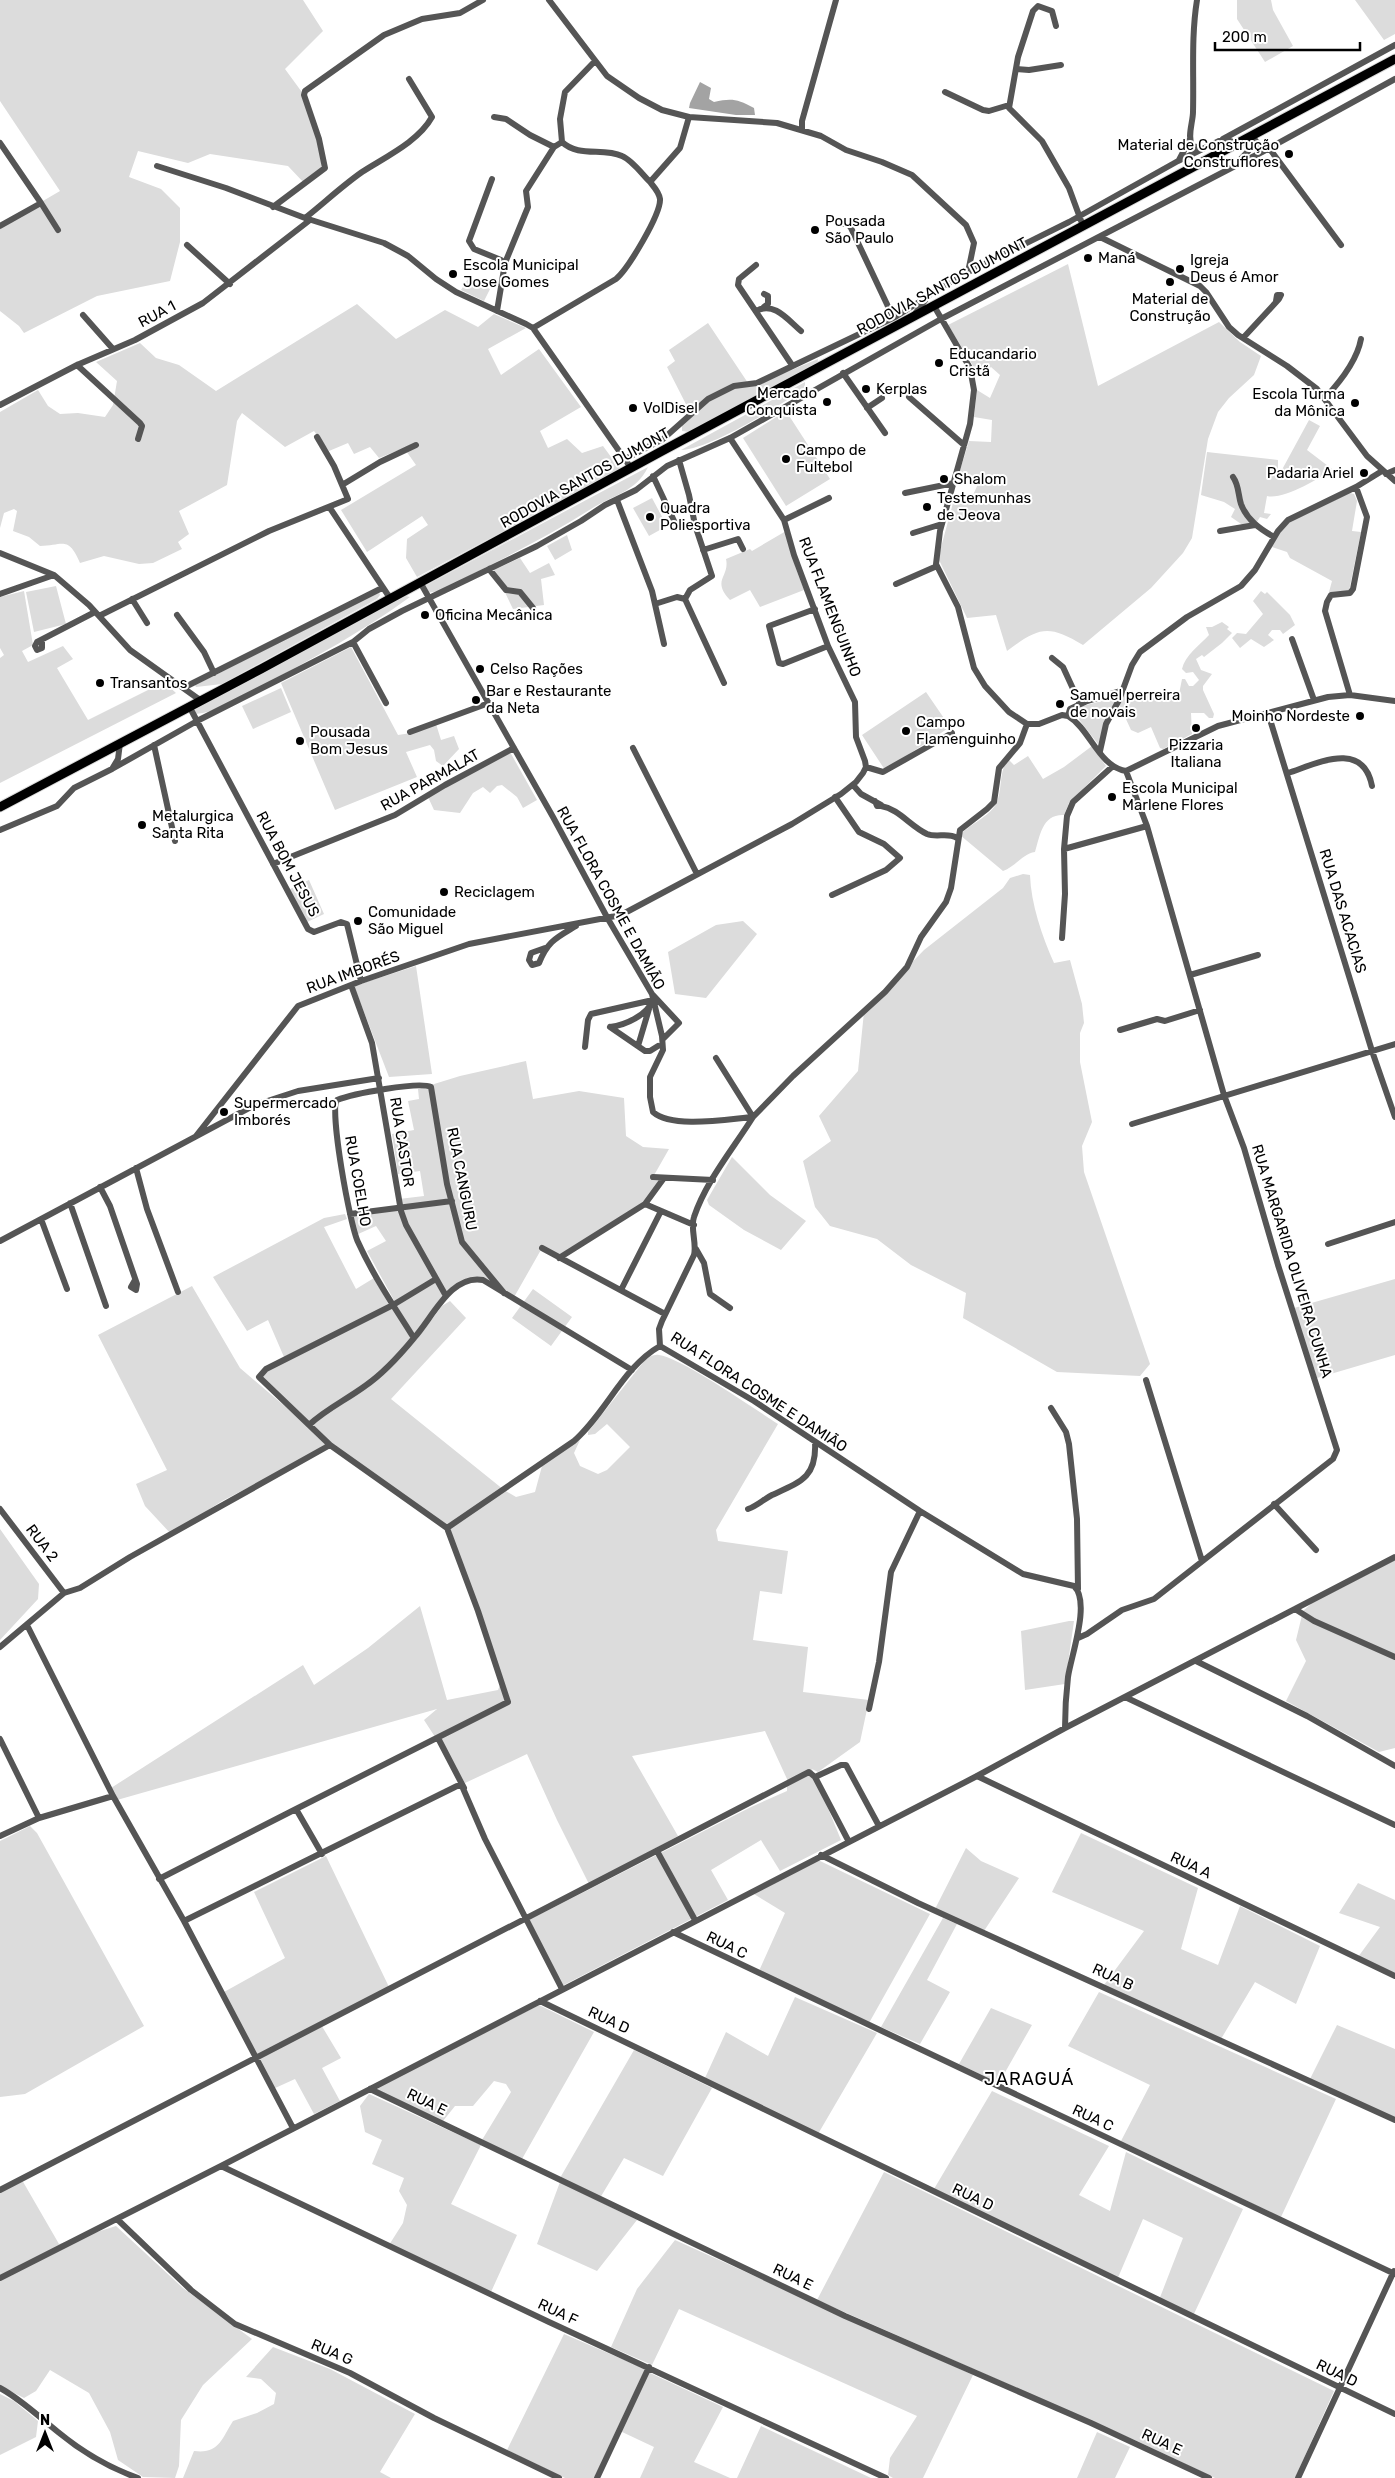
<svg xmlns="http://www.w3.org/2000/svg" width="1395" height="2478" font-family="Rubik,sans-serif">
<rect width="100%" height="100%" fill="#fff"/>
<path fill="#dcdcdc" d="M0 0H303L323 31 285 69 304 95 319 139 322 172 305 184 288 166 210 154 188 163 138 151 129 177 161 189 180 208V242L170 281 97 296 24 333 19 326 0 311V226L60 191 0 101Z
M1237 0H1271L1273 10 1293 46 1265 62 1237 19Z
M1355 0H1395V34L1384 40Z
M1068 264 1098 386 1219 322 1240 342 1261 356 1254 375 1229 398 1218 412 1208 439 1192 538 1183 553 1151 588 1083 645C1048 624 1039 627 1007 651L996 615 967 618 939 560 940 551 953 503 969 504 978 484 971 478 958 477 969 441 991 442 992 420 974 417 977 390 990 398 1000 375 991 367 985 372 975 369 948 325Z
M468 279 490 289 484 301 461 290Z
M357 304 396 339 445 310 478 327 494 314 526 328 488 349 501 375 539 349 581 407 540 431 548 448 567 439 582 453 603 446 614 461H621L619 470 417 577 406 558 407 539 428 525 422 516 367 552 341 510 416 465 404 448 379 458 370 447 354 454 348 443 329 451 314 431 285 447 242 413 237 421 227 485 179 511 189 534 178 542 182 549 153 563 139 564 104 556 80 563C68 535 63 546 40 546L29 537 13 531 17 511 14 509 4 513 0 528V412L38 390 48 406 60 414 78 413 105 417 113 405 117 381 96 362 140 343 156 358 179 365 216 391Z
M708 323 748 383H738L691 414 667 367 675 361 669 350Z
M818 359 817 365 689 432 682 431V425L708 402 734 388 753 386Z
M805 382V388C779 406 711 449 681 450Z
M786 411 830 479 786 506 743 438Z
M1309 420 1320 426 1307 450 1332 469C1319 479 1283 500 1267 496L1264 513 1271 514 1267 519 1260 517 1255 525 1244 526 1231 517 1235 509 1224 502 1201 495 1207 452 1278 460V477Z
M648 467C636 492 613 495 591 509 542 540 490 565 439 591L427 593 423 587Z
M1350 493 1354 494 1357 501 1352 531 1361 532 1349 591 1329 592 1332 581 1290 558 1287 552 1272 547 1280 531 1293 520Z
M652 498 667 526 649 536 633 508Z
M786 531 796 569 804 590 760 607 750 590 730 600C711 580 730 577 726 559L750 549 752 551Z
M567 535 572 550 555 560 547 546Z
M520 558 530 573 549 563 555 575 541 579 544 605 513 609 494 570Z
M56 586 66 624 34 632 26 592Z
M24 591 33 645 22 651 28 662 63 646 73 659 57 668 88 720 164 682 176 693 0 783V658L4 655 0 648V597Z
M1261 591 1265 594 1267 592 1290 615 1295 625 1283 634 1280 630H1272L1268 635 1274 640 1264 647 1251 639 1240 648 1232 638 1237 633 1246 634 1263 614 1253 601Z
M379 592 380 595 377 599 222 684 196 687 195 685Z
M406 596 410 597C363 631 316 657 265 684 244 696 220 712 195 714L194 710Z
M1222 622 1229 627 1227 629 1232 633 1222 643 1204 657 1202 655 1196 659 1201 670 1212 674 1203 686V690L1214 714 1213 718H1209L1204 713H1191L1192 734 1163 749 1160 748 1151 727 1138 733 1131 730 1119 704 1125 692 1179 694 1182 679H1185L1189 686H1193L1199 680 1193 672 1186 673 1182 669C1185 655 1200 645 1209 635L1206 627H1212Z
M351 647 398 735 411 733 436 724 441 740 454 736 459 749 443 766 436 761 434 750 430 745 406 752 417 777 335 810 281 683Z
M281 688 291 712 253 729 242 706Z
M926 692 950 727 885 770 862 735Z
M1113 698 1116 699 1098 744 1077 717 1076 711 1079 707Z
M1092 746 1106 766 1069 803 1064 815C1042 814 1040 836 1035 852 1022 854 1015 867 1003 871L960 835C970 824 989 817 996 804 1003 790 998 773 1008 759L1014 765 1028 756 1043 779 1064 767Z
M510 752 537 800 523 808 517 797 502 785 497 786 490 793 483 787 473 793 460 813 434 810 428 797Z
M1023 874 1030 875C1031 904 1042 936 1054 963L1070 960 1082 1004 1084 1023 1080 1033V1062L1092 1122 1082 1146 1084 1172 1150 1364 1140 1376 1057 1372 963 1318 966 1293 911 1265 877 1239 830 1226 815 1207 803 1161 831 1141 819 1116 858 1071 864 1012 924 950 1003 888 1010 878Z
M309 880 324 914 305 923 290 889Z
M743 921 757 934 706 998 675 994 668 952 716 925Z
M416 966 432 1074 389 1077 354 986Z
M526 1061 533 1099 579 1091 624 1098 626 1136 643 1147 669 1149 653 1177 664 1178 644 1205 559 1258 542 1248 513 1299 483 1280 459 1284 413 1335 367 1251 386 1241 376 1226 356 1235 350 1214 400 1208 399 1199 424 1196 420 1171 398 1174 392 1134 414 1130 408 1101 419 1099 418 1089 460 1076Z
M732 1157 770 1195 806 1221 781 1250 744 1230 709 1205 707 1200Z
M345 1214 347 1219 324 1227 356 1289 374 1278 389 1305 284 1357 268 1320 247 1331 213 1277 324 1218Z
M1395 1279V1355L1317 1378 1294 1308Z
M192 1286 240 1368 321 1437 259 1375 393 1305 414 1338 373 1383 418 1338 442 1306 450 1301 466 1318 391 1399 504 1490 516 1497 535 1492 542 1466 580 1440 574 1453 580 1466 598 1474 607 1470 630 1447 607 1424 595 1434 588 1435V1432L645 1360C649 1357 654 1354 659 1355 680 1357 756 1410 778 1424L716 1530 718 1541 788 1551 782 1594 760 1591 753 1640 808 1647 803 1692 869 1700 860 1742 818 1772 812 1769 841 1840 780 1871 761 1840 711 1870 728 1900 562 1986 527 1921 751 1807 787 1791V1779L765 1731 632 1756 678 1836 589 1884 557 1820 527 1754 465 1783 424 1720 437 1709 117 1800 111 1788 303 1665 314 1685 368 1648 420 1606 447 1700 498 1690 502 1680 450 1529 331 1445 222 1501 171 1534 145 1506 136 1484 167 1470 98 1335Z
M533 1289 572 1317 551 1346 512 1318Z
M0 1529 39 1584 38 1599 0 1640Z
M1395 1560V1748L1379 1752 1286 1701 1306 1661 1296 1640 1303 1611 1312 1603Z
M1069 1621H1074L1065 1684 1025 1690 1021 1631Z
M30 1826 37 1833 144 2026 25 2094 0 2097V1841Z
M1081 1833 1198 1888 1181 1949 1218 1965 1240 1906 1320 1946 1296 2004 1255 1982 1221 2039 1104 1985 1144 1931 1052 1892Z
M966 1848 981 1861 1019 1878 984 1931 935 1909Z
M326 1856 389 1987 320 2023 341 2058 322 2068 340 2101 314 2114 295 2079 273 2089 224 1992 285 1958 254 1892Z
M818 1860 930 1914 869 2023 759 1971 785 1913 754 1894Z
M1358 1883 1395 1900V1975L1358 1957 1380 1927 1339 1913Z
M943 1918 957 1924 927 1980 950 1992 920 2044 881 2027Z
M1099 1992 1336 2099 1281 2217 1121 2141 1150 2085 1068 2046Z
M795 1997 877 2033 818 2134 705 2078 726 2032 768 2056Z
M539 2005 594 2032 522 2159 482 2140 511 2092 506 2084 494 2081 473 2106H455L443 2121 375 2089Z
M991 2008 1032 2025 999 2083 959 2064Z
M1337 2025 1395 2049V2118L1310 2079Z
M634 2050 712 2088 663 2176 624 2158 600 2198 560 2178Z
M992 2091 1109 2146 1079 2195 1110 2211 1126 2152 1243 2209 1193 2316 1159 2300 1183 2238 1143 2219 1117 2280 934 2189Z
M369 2094 481 2145 451 2204 517 2235 491 2292 389 2245 403 2223 407 2205 399 2191 404 2178 372 2164 382 2140 365 2132 360 2106Z
M884 2172 1334 2391 1295 2478H1215L1137 2441 817 2300Z
M22 2180 59 2244 116 2226 183 2288 252 2339 203 2385 181 2420 179 2466 175 2478 143 2477 118 2460 110 2432 89 2393 50 2370 36 2391 24 2398 0 2386V2192Z
M560 2182 637 2220 597 2271 537 2244Z
M675 2240 973 2375 923 2478H893L888 2475 890 2458 917 2416 679 2309 652 2365 611 2347 637 2289Z
M564 2334 645 2369 594 2478H565L507 2450Z
M273 2347 330 2369 415 2414 380 2472 391 2478H183L194 2451C219 2454 221 2440 233 2421L257 2413 274 2404 276 2393 261 2379 246 2377Z
M648 2372 723 2407 694 2462 730 2478H640L654 2447 620 2431Z
M0 2394 14 2401 38 2421 36 2437 0 2455Z
M761 2426 871 2478H737Z
M1097 2432 1130 2447 1115 2478H1077Z"/>
<path fill="#a3a3a3" d="M700 82 711 88 709 99 714 102C732 98 737 99 754 108L755 115H736L689 108 690 103Z"/>
<g fill="none" stroke-linecap="round" stroke-linejoin="round">
<defs>
<path id="highway" d="M0 807 261 669 662 451 1395 59"/>
</defs>
<use href="#highway" stroke="#dbdbdb" stroke-width="11"/>
<path stroke="#555" stroke-width="6" d="M549 0 607 76 639 98 662 110 689 117 777 123 821 136 846 150 882 162 912 175 966 225 974 243 968 272
M1197 0C1191 37 1194 74 1193 112 1193 122 1187 136 1192 146L1201 148
M1056 26 1052 11 1038 6 1033 11 1018 57 1009 108 1042 141 1069 188 1083 226
M595 61 565 92 560 119 562 142C579 158 603 147 622 156 632 160 642 174 650 182
M1016 69 1029 70 1061 65
M945 92 983 110 989 111 1009 105
M494 117 506 119 530 135 554 147
M802 129V121L836 0
M1252 136 1259 145 1269 148 1341 245
M1223 139 1395 45
M0 143 41 203 0 226
M1179 160 1190 139
M1236 164 1252 147V136
M157 166 226 188 305 218 384 243 408 256 436 279 456 292 526 324 533 328 631 468
M492 179 469 241 474 249 501 260 503 268
M41 203 58 230
M273 207 325 168 319 139 304 95 305 91 384 35 422 19 460 13 483 0
M305 218C324 203 342 186 362 172 385 157 418 142 432 117L409 79
M844 224H848L851 228 893 317
M1100 237 1200 286 1206 292 1229 327 1238 335 1287 366 1317 389 1367 456 1395 481
M187 245 230 284
M756 265 739 279 738 285 792 365
M764 294 768 296V304L764 307
M934 306 970 368 974 390 970 424 940 531 936 564 958 607 974 668 985 686 1009 712 1027 724H1039L1062 715 1068 716C1090 729 1099 767 1126 771L1218 726 1328 697 1350 695 1395 701
M497 311 505 263 528 207 526 191 554 147 562 142
M756 311C774 301 788 320 801 331
M83 315 113 349
M914 315 930 294 968 272 1069 222 1178 161 1219 141 1228 140 1238 144
M533 328 616 279C628 269 661 214 660 199 659 192 654 187 650 182L680 148 689 117
M1243 338 1279 299 1281 295H1277L1276 301
M77 365 140 423 142 426 138 439
M843 373 885 433
M909 397 964 445
M1325 398C1340 382 1357 361 1361 339
M0 405 77 365 135 340 203 303 310 220
M867 408 882 398
M625 459 663 439 708 399 734 386 757 383 895 317 924 299
M679 460 689 495 695 525 712 576 690 590 685 599
M1386 474 1395 470
M653 476 675 523
M1233 477C1239 485 1238 495 1241 504 1247 520 1260 529 1274 537
M342 485 380 462 416 445
M905 493 954 483
M617 500 652 591 664 644
M330 508 390 598
M784 520 829 498
M1220 531 1255 525
M913 533 942 524
M703 550 738 539 743 549
M0 553 54 575 89 605 130 650 200 700
M489 569 506 590 520 592 533 608
M420 582 553 817 608 919 652 994 662 1036 663 1050 650 1077V1097L653 1112C672 1129 728 1119 753 1117 733 1149 706 1181 694 1217 690 1228 697 1243 694 1255L662 1321 659 1329 660 1346 754 1401 920 1511 1023 1574 1074 1586C1091 1602 1071 1656 1068 1677 1066 1694 1065 1711 1065 1728
M896 584 937 566
M0 594 54 575
M132 599 147 623
M655 604 677 597 685 599 724 683
M815 609 769 626 779 663 783 664 828 646
M177 615 204 652 214 673
M99 616 269 531 348 499 334 466 317 437
M1292 639 1314 700
M42 640V648L37 650 35 646 37 642 95 612
M353 642 386 703
M1052 658 1063 667 1080 704
M183 688 382 588
M1350 695 1325 611 1327 602 1331 595 1350 593 1353 589 1367 517 1356 487
M189 706 308 929 314 932 341 922 347 924 361 981
M1268 713 1372 1051 1395 1117
M1068 716 1070 709 1087 701 1121 691
M410 732 489 703
M154 745 175 841
M633 748 697 874
M1100 751 1106 724 1119 700 1132 665 1140 652 1187 617 1241 586 1255 570 1278 531 1288 520 1356 487 1382 471
M1113 766 1073 802 1067 816 1064 849 1147 826
M866 767 883 772 952 733
M112 769 197 721 353 642 369 629 402 611 537 546 581 521 605 505 636 490 667 466 730 438 941 319 1262 152 1395 79
M1288 773C1316 764 1363 739 1372 786
M853 785 861 794 881 805 877 806 875 801
M881 806C899 809 910 826 927 834 937 838 948 832 957 838
M0 830 57 806 74 788 112 769 118 759 120 743
M273 864 395 815 445 785 514 748
M832 895 886 870 900 858 884 844 859 832 835 797
M1062 938 1065 894 1064 849
M545 948 531 953 529 960 532 965 539 963C548 941 556 938 576 926
M1190 975 1258 955
M351 985 372 1043 401 1211 406 1225 446 1296
M653 995 679 1023 663 1039
M610 1027 645 1051H650L658 1046
M610 1027C626 1025 647 1015 653 1000
M1120 1030 1157 1019 1165 1021 1200 1010
M638 1046 649 1009
M585 1047 588 1020 591 1014 653 1000
M716 1058 753 1117 793 1076 885 992 907 967 921 937 946 902 951 888 960 830 987 809 994 802 999 768 1020 743 1027 724
M1132 1124 1395 1044
M196 1136 298 1006 361 981 469 944 621 915 792 824 841 794 856 782 863 773 866 767 865 761 856 737 855 702 828 646 794 555 784 520 730 438
M136 1168 147 1209 178 1292
M653 1177 713 1180
M100 1187 110 1206 137 1284 136 1290 131 1287 135 1280
M70 1203 106 1306
M645 1204 694 1225
M350 1214 452 1201
M41 1219 67 1289
M0 1241 255 1105 298 1091 379 1078
M1328 1244 1395 1222
M542 1248 665 1314
M696 1249 704 1263 710 1294 730 1308
M559 1258 645 1204 664 1178
M621 1290 661 1211
M414 1338C394 1307 373 1275 358 1242 350 1226 329 1109 337 1100 352 1094 419 1081 431 1087L447 1184 462 1242 504 1293
M1146 1380 1202 1561
M1051 1408 1066 1432 1069 1444 1077 1519 1078 1589
M309 1425C326 1409 346 1400 365 1386 384 1373 400 1355 414 1338 433 1317 451 1274 483 1280L632 1370
M1274 1504 1316 1550
M0 1509 64 1593
M748 1509C757 1506 764 1499 772 1495 801 1482 817 1477 815 1442
M447 1528 574 1441C606 1413 623 1367 660 1346
M1295 1609 1314 1621 1395 1657
M27 1625 113 1796 184 1921 293 2128
M1078 1638 1087 1634 1122 1610 1154 1599 1333 1459 1337 1450 1278 1265 1244 1148 1224 1095 1147 826 1126 771
M0 1647 64 1593 80 1588 130 1557 330 1445
M1196 1661 1307 1716 1395 1766
M1125 1697 1395 1825
M869 1709 879 1662 891 1572 920 1511
M438 1738 464 1788
M0 1739 39 1818
M977 1776 1395 1976
M815 1777 841 1765H846L879 1826
M296 1809 508 1702 478 1611 447 1528 330 1445 259 1377 266 1369 393 1305 436 1279
M0 1836 39 1818 113 1796
M657 1851 695 1920
M821 1855 918 1903 1395 2120
M159 1879 296 1809 322 1854
M184 1921 457 1786H462L485 1839 562 1989
M673 1932 1395 2274
M540 2001 1395 2414
M370 2089 845 2316 1091 2423 1209 2478
M221 2166 549 2322 886 2478
M0 2190 809 1772 815 1777 849 1842
M117 2219 191 2290 235 2324 350 2373 434 2418 559 2478
M0 2278 221 2166 977 1776 1065 1728 1395 1557
M0 2388C22 2400 39 2417 58 2432 81 2451 110 2468 138 2478
M597 2478 649 2367
M1298 2478 1394 2271"/>
<use href="#highway" stroke="#000" stroke-width="9"/>
</g>
<g fill="#000" stroke="#fff" stroke-width="2">
<circle cx="1289" cy="154" r="5"/>
<circle cx="815" cy="230" r="5"/>
<circle cx="1088" cy="258" r="5"/>
<circle cx="1180" cy="269" r="5"/>
<circle cx="453" cy="274" r="5"/>
<circle cx="1170" cy="282" r="5"/>
<circle cx="939" cy="363" r="5"/>
<circle cx="866" cy="389" r="5"/>
<circle cx="827" cy="402" r="5"/>
<circle cx="1355" cy="403" r="5"/>
<circle cx="633" cy="408" r="5"/>
<circle cx="786" cy="459" r="5"/>
<circle cx="1364" cy="473" r="5"/>
<circle cx="944" cy="479" r="5"/>
<circle cx="927" cy="507" r="5"/>
<circle cx="650" cy="517" r="5"/>
<circle cx="425" cy="615" r="5"/>
<circle cx="480" cy="669" r="5"/>
<circle cx="100" cy="683" r="5"/>
<circle cx="476" cy="700" r="5"/>
<circle cx="1060" cy="704" r="5"/>
<circle cx="1360" cy="716" r="5"/>
<circle cx="1196" cy="728" r="5"/>
<circle cx="906" cy="731" r="5"/>
<circle cx="300" cy="741" r="5"/>
<circle cx="1112" cy="797" r="5"/>
<circle cx="142" cy="825" r="5"/>
<circle cx="444" cy="892" r="5"/>
<circle cx="358" cy="921" r="5"/>
<circle cx="224" cy="1112" r="5"/>
</g>
<g text-anchor="middle" stroke-width="4" stroke-linejoin="round" paint-order="stroke">
<g font-size="15" fill="#000" stroke="#fff" text-anchor="start">
<text x="1279" y="150" text-anchor="end">Material de Construção<tspan x="1279" dy="17">Construflores</tspan></text>
<text x="825" y="226">Pousada<tspan x="825" dy="17">São Paulo</tspan></text>
<text x="1098" y="263">Maná</text>
<text x="1190" y="265">Igreja<tspan x="1190" dy="17">Deus é Amor</tspan></text>
<text x="463" y="270">Escola Municipal<tspan x="463" dy="17">Jose Gomes</tspan></text>
<text x="1170" y="304" text-anchor="middle">Material de<tspan x="1170" dy="17">Construção</tspan></text>
<text x="949" y="359">Educandario<tspan x="949" dy="17">Cristã</tspan></text>
<text x="876" y="394">Kerplas</text>
<text x="817" y="398" text-anchor="end">Mercado<tspan x="817" dy="17">Conquista</tspan></text>
<text x="1345" y="399" text-anchor="end">Escola Turma<tspan x="1345" dy="17">da Mônica</tspan></text>
<text x="643" y="413">VolDisel</text>
<text x="796" y="455">Campo de<tspan x="796" dy="17">Fultebol</tspan></text>
<text x="1354" y="478" text-anchor="end">Padaria Ariel</text>
<text x="954" y="484">Shalom</text>
<text x="937" y="503">Testemunhas<tspan x="937" dy="17">de Jeova</tspan></text>
<text x="660" y="513">Quadra<tspan x="660" dy="17">Poliesportiva</tspan></text>
<text x="435" y="620">Oficina Mecânica</text>
<text x="490" y="674">Celso Rações</text>
<text x="110" y="688">Transantos</text>
<text x="486" y="696">Bar e Restaurante<tspan x="486" dy="17">da Neta</tspan></text>
<text x="1070" y="700">Samuel perreira<tspan x="1070" dy="17">de novais</tspan></text>
<text x="1350" y="721" text-anchor="end">Moinho Nordeste</text>
<text x="916" y="727">Campo<tspan x="916" dy="17">Flamenguinho</tspan></text>
<text x="310" y="737">Pousada<tspan x="310" dy="17">Bom Jesus</tspan></text>
<text x="1196" y="750" text-anchor="middle">Pizzaria<tspan x="1196" dy="17">Italiana</tspan></text>
<text x="1122" y="793">Escola Municipal<tspan x="1122" dy="17">Marlene Flores</tspan></text>
<text x="152" y="821">Metalurgica<tspan x="152" dy="17">Santa Rita</tspan></text>
<text x="454" y="897">Reciclagem</text>
<text x="368" y="917">Comunidade<tspan x="368" dy="17">São Miguel</tspan></text>
<text x="234" y="1108">Supermercado<tspan x="234" dy="17">Imborés</tspan></text>
</g>
<g font-size="15" fill="#000" stroke="#fff">
<text transform="translate(942 286) rotate(-28)" y="5">RODOVIA SANTOS DUMONT</text>
<text transform="translate(157 314) rotate(-28)" y="5">RUA 1</text>
<text transform="translate(585 478) rotate(-29)" y="5">RODOVIA SANTOS DUMONT</text>
<text transform="translate(830 607) rotate(69)" y="5">RUA FLAMENGUINHO</text>
<text transform="translate(430 780) rotate(-29)" y="5">RUA PARMALAT</text>
<text transform="translate(288 864) rotate(62)" y="5">RUA BOM JESUS</text>
<text transform="translate(611 898) rotate(61)" y="5">RUA FLORA COSME E DAMIÃO</text>
<text transform="translate(1343 911) rotate(73)" y="5">RUA DAS ACACIAS</text>
<text transform="translate(353 972) rotate(-20)" y="5">RUA IMBORÉS</text>
<text transform="translate(402 1142) rotate(81)" y="5">RUA CASTOR</text>
<text transform="translate(462 1179) rotate(79)" y="5">RUA CANGURU</text>
<text transform="translate(358 1181) rotate(80)" y="5">RUA COELHO</text>
<text transform="translate(1292 1261) rotate(73)" y="5">RUA MARGARIDA OLIVEIRA CUNHA</text>
<text transform="translate(759 1392) rotate(33)" y="5">RUA FLORA COSME E DAMIÃO</text>
<text transform="translate(42 1543) rotate(53)" y="5">RUA 2</text>
<text transform="translate(1191 1865) rotate(25)" y="5">RUA A</text>
<text transform="translate(727 1945) rotate(26)" y="5">RUA C</text>
<text transform="translate(1113 1977) rotate(25)" y="5">RUA B</text>
<text transform="translate(609 2020) rotate(25)" y="5">RUA D</text>
<text transform="translate(427 2102) rotate(26)" y="5">RUA E</text>
<text transform="translate(1093 2118) rotate(25)" y="5">RUA C</text>
<text transform="translate(973 2197) rotate(26)" y="5">RUA D</text>
<text transform="translate(793 2277) rotate(26)" y="5">RUA E</text>
<text transform="translate(558 2312) rotate(25)" y="5">RUA F</text>
<text transform="translate(332 2352) rotate(23)" y="5">RUA G</text>
<text transform="translate(1337 2373) rotate(26)" y="5">RUA D</text>
<text transform="translate(1162 2442) rotate(25)" y="5">RUA E</text>
</g>
<g font-size="18" letter-spacing="1" fill="#000" stroke="#fff">
<text x="1029" y="2085">JARAGUÁ</text>
</g>
</g>
<g transform="translate(45 2433)" stroke="#ffffff" stroke-width="4" paint-order="stroke">
<path d="M0-4L9 19L0 12L-9 19Z" fill="#000000"/>
<text y="-8" font-size="14" font-weight="bold" text-anchor="middle" fill="#000000">N</text>
</g>
<path d="M1215 42v8h145v-8" fill="none" stroke="#000000" stroke-width="2.5"/>
<text x="1222" y="42" font-size="15" fill="#000000" stroke="#ffffff" stroke-width="4" paint-order="stroke">200 m</text>
</svg>
